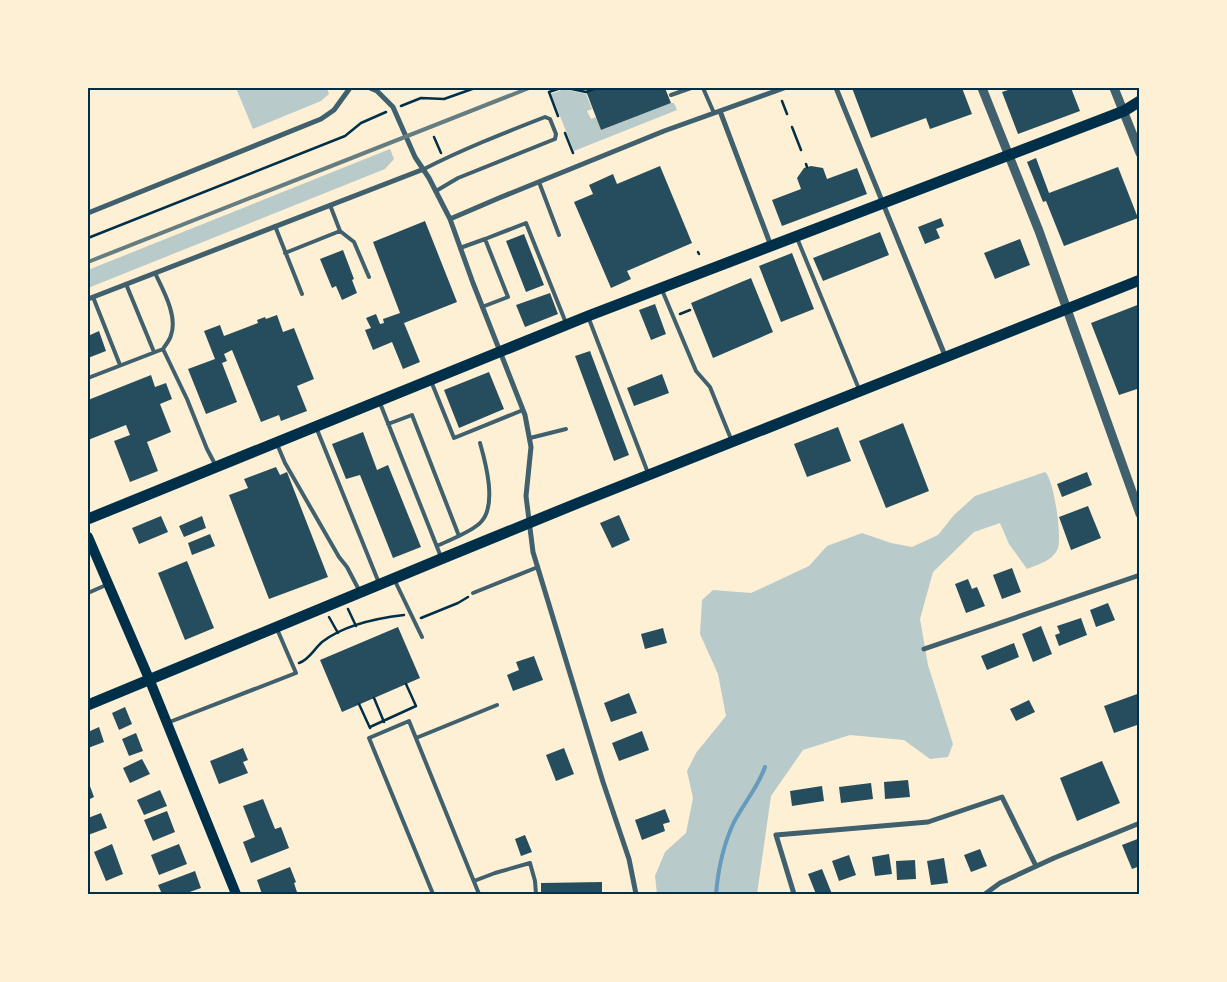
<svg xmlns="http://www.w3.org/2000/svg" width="1227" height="982" font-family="Karla,sans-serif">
<rect width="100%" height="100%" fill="#fdf0d5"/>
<path fill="#b9caca" d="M236 88H327L329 94 321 101 253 129Z
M564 89 586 94 592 109 587 111 591 119 596 117 601 130 671 103H674L677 110 574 151 551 94Z
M390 149 394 159 385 169 88 288V270Z
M1045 472C1054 479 1062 536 1058 548 1053 561 1039 564 1027 569L1009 544 1000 523 974 532 933 572 920 619 928 665 953 744 948 757 930 759 904 740 850 735 803 750 771 796 757 894H657L655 876 665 852 686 833 693 798 687 771 696 753 726 716 718 674 700 634 702 600 713 590 751 593 809 566 827 546 862 533 891 543 912 547 938 535 954 515 975 496Z"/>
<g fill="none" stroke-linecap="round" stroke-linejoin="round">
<path stroke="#669bbc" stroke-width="4" d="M716 894C718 871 724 843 734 822 744 803 758 787 765 767"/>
</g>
<path fill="#264d5e" d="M596 88H665L671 103 601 130 586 91Z
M852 88H962L972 114 930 129 926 118 871 138Z
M1014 88H1071L1080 111 1018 134 1002 92Z
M1036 158 1049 193 1118 167 1138 218 1064 246 1046 201 1043 202 1027 162Z
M660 166 692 243 627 271 631 279 611 288 574 202 593 194 589 185 613 174 617 184Z
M811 166 823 168 827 179 857 168 867 194 782 226 772 200 801 189 797 178 804 168Z
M941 218 944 226 936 229 940 238 925 244 918 227Z
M425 221 457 302 404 323 420 362 403 369 392 342 373 350 365 330 371 328 366 318 376 314 380 324 384 323 383 319 400 313 373 242Z
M880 232 889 255 823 281 813 258Z
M524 234 544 285 526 292 506 241Z
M1020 239 1030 265 995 279 984 253Z
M343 250 354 279 352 280 357 293 342 300 336 286 332 288 320 259Z
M792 253 814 309 781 322 759 266Z
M751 278 773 332 713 358 691 303Z
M550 293 558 314 525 327 516 305Z
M655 304 666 334 651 340 639 310Z
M1140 304V388L1119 395 1091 323Z
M277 315 283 332 294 328 314 379 297 386 307 411 281 421 279 415 261 422 232 350 224 354 227 361 222 363 237 402 206 414 188 369 215 359 204 331 220 325 224 336 258 323 257 320 265 317 266 319Z
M99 331 106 351 88 358V336Z
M590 351 629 455 614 461 575 356Z
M489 372 504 409 459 428 444 390Z
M662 374 669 393 634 406 627 388Z
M151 375 155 387 166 383 172 399 160 404 171 432 147 442 158 471 130 482 114 441 130 435 126 425 88 440V400Z
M903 423 929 491 886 508 859 441Z
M838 427 851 461 807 477 794 444Z
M363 432 377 470 388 465 421 547 393 558 360 475 346 479 332 444Z
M276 467 280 475 287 472 328 577 269 599 229 495 248 488 244 479Z
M1087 472 1092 485 1062 497 1057 484Z
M1088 506 1101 538 1071 550 1059 517Z
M619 515 630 540 612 548 600 523Z
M161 516 168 532 139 544 132 528Z
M202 516 206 528 184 537 179 526Z
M210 534 215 546 192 555 188 543Z
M187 561 214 628 185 640 158 573Z
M1012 568 1021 592 1002 599 993 575Z
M968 579 972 589 977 587 985 606 966 613 955 584Z
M1108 603 1115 620 1096 627 1090 610Z
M1081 618 1087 635 1059 646 1055 635 1060 633 1057 626Z
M1041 626 1052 654 1033 662 1022 634Z
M398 627 420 678 342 712 320 660Z
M663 628 667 643 645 649 641 634Z
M1014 643 1019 657 987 670 981 656Z
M534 656 543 680 513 691 507 675 519 670 516 662Z
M629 693 637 713 611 722 604 703Z
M1140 693V724L1114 733 1104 706Z
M1029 700 1035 712 1016 721 1010 709Z
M125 707 132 724 119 730 112 713Z
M99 727 104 742 88 748V732Z
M642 731 649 750 619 761 612 743Z
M136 733 143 751 129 756 122 739Z
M243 748 248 760 243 762 248 773 219 784 210 761Z
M564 748 574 774 556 781 546 755Z
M142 759 150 774 130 783 123 768Z
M1102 761 1120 803 1077 821 1060 778Z
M908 780 910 797 885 799 884 782Z
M88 781 94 797 88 800Z
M871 783 873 799 841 803 839 787Z
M822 786 824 801 792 806 790 791Z
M160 790 167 806 144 815 137 800Z
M263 799 275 829 281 827 289 848 251 863 243 842 255 837 243 806Z
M665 809 670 822 663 824 665 831 642 840 635 820Z
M167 811 175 832 153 841 144 820Z
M101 813 107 828 88 835V818Z
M525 835 532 852 521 856 515 839Z
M1140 838V866L1132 869 1122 845Z
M112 844 123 874 106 881 94 852Z
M179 844 187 864 159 875 151 855Z
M980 849 987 866 971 872 964 855Z
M889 854 892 874 875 876 872 857Z
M849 855 856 875 839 881 832 861Z
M944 858 948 883 931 885 927 861Z
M915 860 916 879 897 880 896 861Z
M290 867 296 882 294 883 297 892 291 894H262L257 880Z
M822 869 832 894H816L808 874Z
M195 871 201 888 184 894H162L158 885Z
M602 882V894H541V883Z"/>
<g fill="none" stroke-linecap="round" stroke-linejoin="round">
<path stroke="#003049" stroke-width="2.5" d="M567 88 586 92 597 88
M782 101 787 114
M401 106 421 98 444 99 475 88
M558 116 549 92 561 88
M792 127 801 150
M565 133 573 153
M434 137 441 153
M806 164 807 167
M88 238 345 136 361 123 386 112
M698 252 699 254
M680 314 690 310
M348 609 356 626
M329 617 338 633
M421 618 458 603 468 597
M299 663C309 660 314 649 322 642 344 625 378 618 404 615
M374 698 384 722
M359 704 370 728
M370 727 416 706 406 684"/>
<path stroke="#3f606c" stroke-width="4" d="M703 88 714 113
M671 95 691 88
M424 169C463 149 504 133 545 117L550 119 556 134 555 139 458 178 436 191
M539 182 559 235
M330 205 340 231 354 242 369 277
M275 226 302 294
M797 238 859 389
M485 239 526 223 566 323
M460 248 485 239 508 297 482 307
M285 253 340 231
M155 273C163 290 178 316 171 335 170 340 166 344 163 349
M126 284 154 352
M662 290 696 371 710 387 731 439
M93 297 120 365
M589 319 648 473
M88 378 163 349 187 399 207 449 216 466
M431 381 454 438 523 410
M380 403 441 557
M388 424 412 415 459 536
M316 427 379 583
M530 438 566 429
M277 444 285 463 339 557 347 567 359 590
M437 546C449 540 472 532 481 522 497 505 486 464 480 443
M395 581 422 637
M88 593 106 585
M473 593 538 567
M167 723 296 673 277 629
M416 738 497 705
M474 881 495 873 530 863 535 881 536 894
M433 894 369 738 409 721 479 894"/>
<path stroke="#3f606c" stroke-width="5" d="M370 88 377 91 393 107 415 157 429 178 450 219 473 283 525 415 531 447 526 496 533 552 603 782 629 859 636 894
M836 88 946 358
M720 111 771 246
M88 213 321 119 334 110 350 88
M450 219 499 198 664 131 784 88
M88 299 424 169
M924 649 1140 575
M794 894 776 835 928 822 1002 797 1036 866
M985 894 1000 883 1054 858 1140 823"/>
<path stroke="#3f606c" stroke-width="9" d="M982 88 1039 231 1140 514
M1114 88 1140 153"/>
<path stroke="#003049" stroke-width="10" d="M88 537 150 681 236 894"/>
<path stroke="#003049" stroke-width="11" d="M88 519 588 316 1124 111 1140 101
M88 705C251 639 414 569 578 503 765 428 953 355 1140 280"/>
<path stroke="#657d81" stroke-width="4" d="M88 262 529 88"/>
</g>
<rect width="1227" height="982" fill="none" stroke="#fdf0d5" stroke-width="178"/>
<rect x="89" y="89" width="1049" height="804" fill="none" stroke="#003049" stroke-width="2"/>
</svg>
